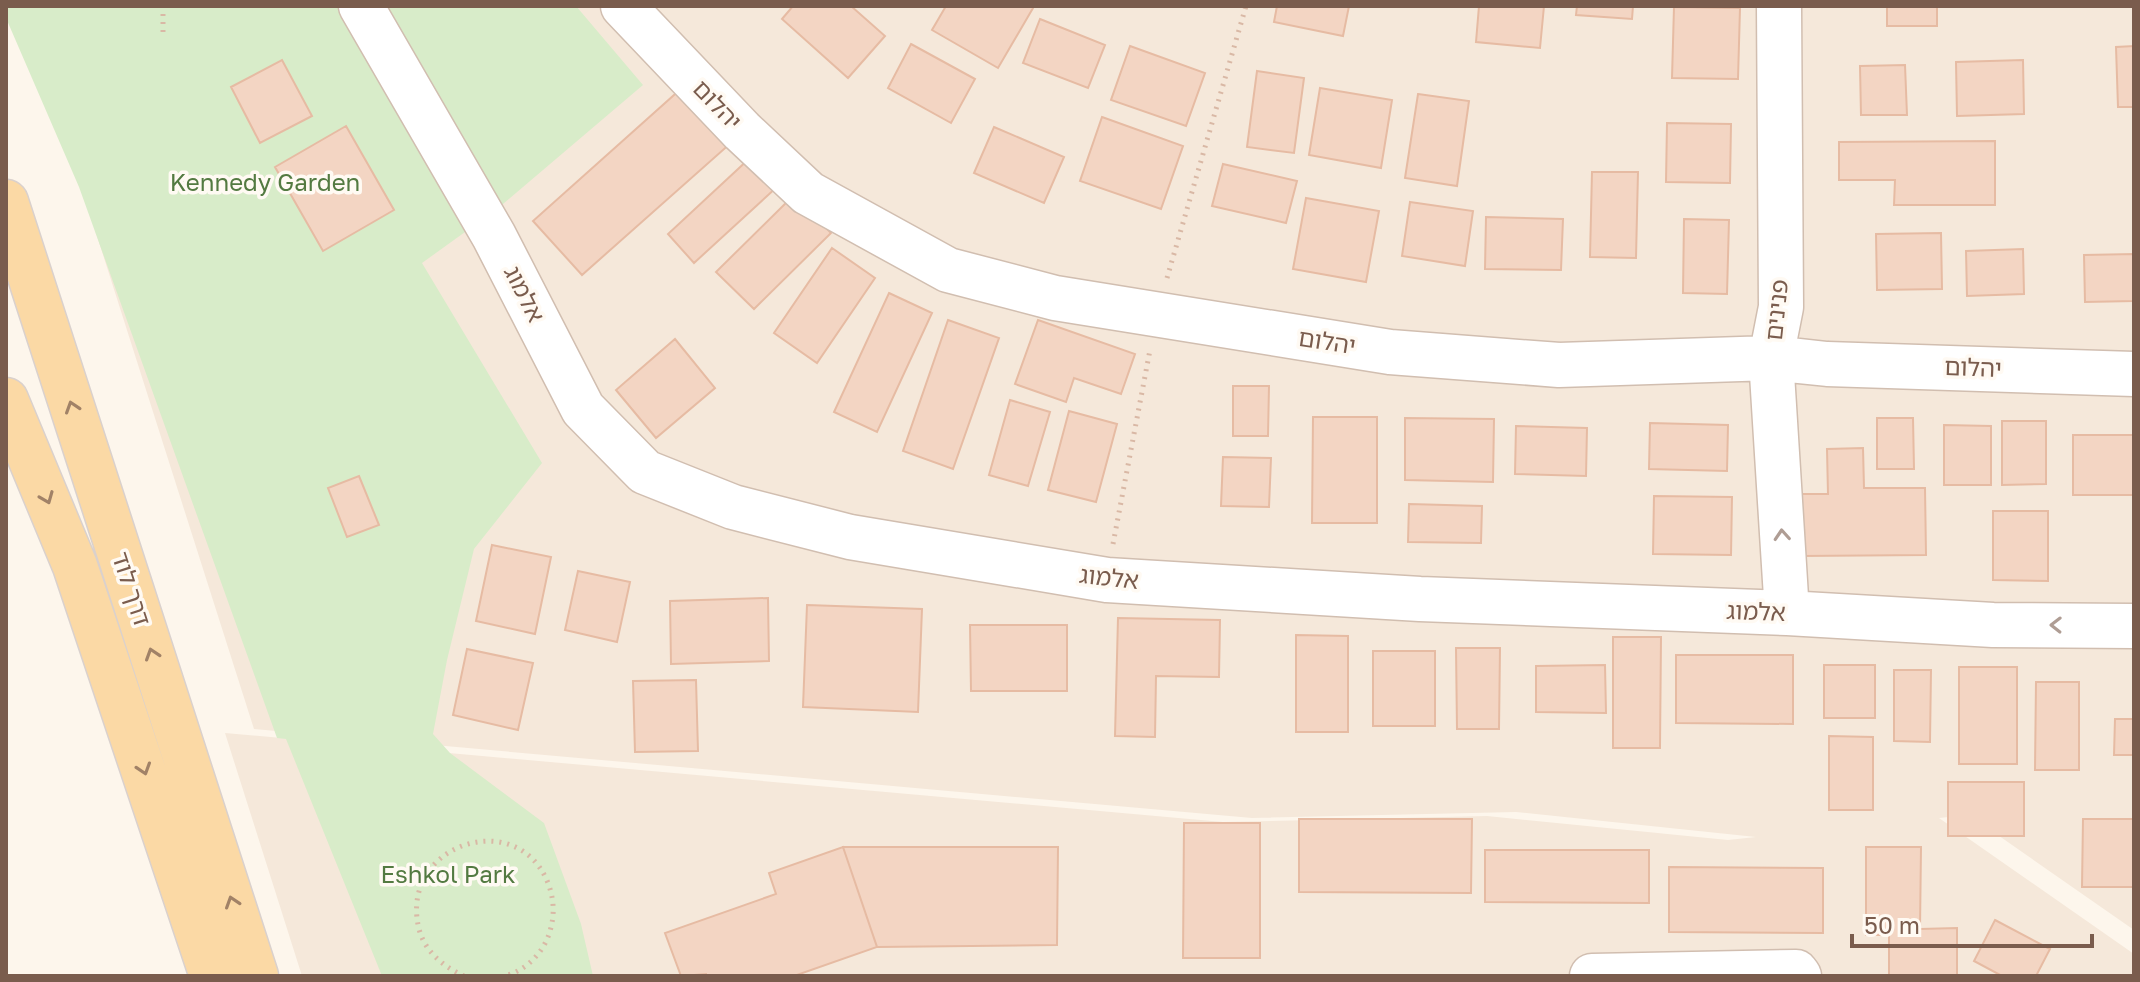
<svg xmlns="http://www.w3.org/2000/svg" width="2140" height="982" font-family="'Golos Text','Noto Sans Hebrew',sans-serif">
<rect width="100%" height="100%" fill="#fdf6ec"/>
<path fill="#f5e8da" d="M45 6H2134V930L1969 815 1939 818 2134 954V976H302L225 733 1223 822 1487 816 1728 840 1756 837 1516 812 1252 818 254 729 62 126Z"/>
<path fill="#d8ecc9" d="M6 6H576L643 85 497 209 422 263 542 463 474 549 447 660 433 734 450 753 544 823 581 924 593 976H382L286 739 277 738 79 187 6 18Z"/>
<path fill="#f3d5c3" stroke="#e6bba3" stroke-width="2" d="M793 6H851L885 36 848 78 782 19Z
M946 6H1030L1033 8 998 68 932 30Z
M1277 6H1349L1343 36 1274 22Z
M1479 6H1544L1540 48 1476 42Z
M1577 6H1633L1632 19 1576 15Z
M1887 6H1937V26H1887Z
M1674 7 1740 8 1738 79 1672 78Z
M1040 19 1105 45 1088 88 1023 63Z
M911 44 975 79 951 123 888 88Z
M1130 46 1205 73 1186 126 1111 100Z
M2134 46V107H2118L2116 47Z
M282 60 312 116 260 143 231 87Z
M2023 60 2024 114 1957 116 1956 62Z
M1905 65 1907 115H1861L1860 66Z
M1257 71 1304 78 1294 153 1247 147Z
M683 87 732 142 582 275 533 221Z
M1320 88 1392 100 1381 168 1309 155Z
M1418 94 1469 101 1457 186 1405 178Z
M1102 117 1183 146 1161 209 1080 181Z
M1667 123 1731 124 1730 183 1666 182Z
M346 126 394 210 323 251 275 167Z
M994 127 1064 157 1044 203 974 173Z
M1995 141V205H1894L1895 180H1839V142Z
M751 157 778 186 694 263 668 234Z
M1223 164 1297 181 1286 223 1212 206Z
M1592 172H1638L1636 258 1590 257Z
M794 195 831 233 754 309 716 272Z
M1306 198 1379 211 1366 282 1293 269Z
M1410 202 1473 211 1465 266 1402 256Z
M1486 217 1563 219 1561 270 1485 269Z
M1684 219 1729 220 1727 294 1683 293Z
M1941 233 1942 289 1877 290 1876 234Z
M832 248 875 278 817 363 774 333Z
M2023 249 2024 294 1967 296 1966 251Z
M2134 254V301L2085 302 2084 255Z
M889 293 932 313 877 432 834 412Z
M948 320 999 338 953 469 903 451Z
M1038 320 1135 354 1121 394 1074 378 1066 402 1015 384Z
M675 339 715 388 656 438 616 390Z
M1233 386H1269L1268 436H1233Z
M1010 400 1050 412 1028 486 989 475Z
M1069 411 1117 424 1096 502 1048 490Z
M1313 417H1377V523H1312Z
M1405 418 1494 419 1493 482 1405 480Z
M1877 418H1913L1914 469H1877Z
M2002 421H2046V484L2002 485Z
M1650 423 1728 425 1727 471 1649 469Z
M1944 425 1991 426V485H1944Z
M1516 426 1587 428 1586 476 1515 474Z
M2073 435H2134V495H2073Z
M1863 448 1864 488H1925L1926 555 1801 556V494H1828L1827 449Z
M1223 457 1271 458 1269 507 1221 506Z
M359 476 379 525 347 537 328 488Z
M1654 496 1732 497 1731 555 1653 554Z
M1409 504 1482 506 1481 543 1408 542Z
M1993 511H2048V581L1993 580Z
M492 545 551 557 535 634 476 621Z
M578 571 630 582 617 642 565 630Z
M768 598 769 661 671 664 670 601Z
M807 605 922 609 918 712 803 707Z
M1118 618 1220 620 1219 677 1156 676 1155 737 1115 736Z
M970 625H1067V691H971Z
M1296 635 1348 636V732H1296Z
M1613 637H1661L1660 748H1613Z
M1456 648H1500L1499 729H1457Z
M467 649 533 663 518 730 453 715Z
M1373 651H1435V726H1373Z
M1676 655H1793V724L1676 723Z
M1605 665 1606 713 1536 712V666Z
M1824 665H1875V718H1824Z
M1959 667H2017V764H1959Z
M1894 670H1931L1930 742 1894 741Z
M696 680 698 751 635 752 633 681Z
M2036 682H2079V770H2035Z
M2115 719H2134V755H2114Z
M1829 736 1873 737V810H1829Z
M1948 782H2024V836H1948Z
M1299 819H1472L1471 893 1299 892Z
M2083 819H2134V887H2082Z
M1184 823H1260V958H1183Z
M843 847H1058L1057 945 877 947Z
M843 847 877 947 794 976H706V974L681 976 665 933 776 894 769 873Z
M1866 847H1921L1920 929 1957 928V976H1889V935H1866Z
M1485 850H1649V903L1485 902Z
M1669 867 1823 868V933L1669 932Z
M1995 920 2050 949 2036 976H2002L1974 961Z"/>
<g fill="none" stroke-linecap="round" stroke-linejoin="round">
<defs>
<path id="minor" d="M361 6 494 236 583 409 645 472 733 507 850 537 1107 580 1420 599 1787 613 1993 625 2134 626
M623 6 742 131 808 193 948 270 1055 298 1390 352 1559 365 1771 358 1827 364 2134 374
M1779 6 1781 307 1771 358 1787 613
M1592 976 1796 972 1799 976"/>
<path id="major" d="M6 202 256 976
M6 400 75 566 212 976"/>
</defs>
<use href="#minor" stroke="#d1beb0" stroke-width="47"/>
<use href="#major" stroke="#dad1cd" stroke-width="47"/>
<path stroke="#d9b8a5" stroke-width="5" stroke-dasharray="2 6" stroke-linecap="butt" d="M163 6V35
M1167 278 1246 6
M1113 544 1150 350
M464 976C444 967 425 952 419 929 398 845 517 805 548 883 554 899 555 914 550 931 544 952 527 970 505 976"/>
<use href="#minor" stroke="#fff" stroke-width="44"/>
<use href="#major" stroke="#fbd9a5" stroke-width="44"/>
</g>
<defs><path id="oneway-chevron" d="M-2-3.5L2.5 0L-2 3.5" fill="none" stroke-width="1.6" stroke-linecap="round" stroke-linejoin="round" transform="scale(2)"/></defs>
<g stroke="#a18267">
<use href="#oneway-chevron" transform="translate(72 407) rotate(-108)"/>
<use href="#oneway-chevron" transform="translate(47 498) rotate(68)"/>
<use href="#oneway-chevron" transform="translate(152 654) rotate(-108)"/>
<use href="#oneway-chevron" transform="translate(144 769) rotate(72)"/>
<use href="#oneway-chevron" transform="translate(232 902) rotate(-108)"/>
</g>
<g stroke="#af9d94">
<use href="#oneway-chevron" transform="translate(1782 535) rotate(-94)"/>
<use href="#oneway-chevron" transform="translate(2056 625) rotate(-179)"/>
</g>
<g text-anchor="middle" stroke-width="7" stroke-linejoin="round" paint-order="stroke">
<g font-size="24" fill="#7a5c4d" stroke="#fffaf3">
<text transform="translate(717 105) rotate(46)" y="8">יהלום</text>
<text transform="translate(524 294) rotate(63)" y="8">אלמוג</text>
<text transform="translate(1777 310) rotate(-84)" y="8">פנינים</text>
<text transform="translate(1327 342) rotate(9)" y="8">יהלום</text>
<text transform="translate(1973 368) rotate(2)" y="8">יהלום</text>
<text transform="translate(1109 578) rotate(6)" y="8">אלמוג</text>
<text transform="translate(131 589) rotate(72)" y="8">דרך לוד</text>
<text transform="translate(1756 612) rotate(2)" y="8">אלמוג</text>
</g>
<g font-size="24" fill="#537a41" stroke="#fffaf3">
<text x="265" y="191">Kennedy Garden</text>
<text x="448" y="883">Eshkol Park</text>
</g>
</g>
<rect width="2140" height="982" fill="none" stroke="#7a5c4d" stroke-width="16"/>
<path d="M1852 934v12h240v-12" fill="none" stroke="#7a5c4d" stroke-width="4"/>
<text x="1864" y="934" font-size="24" fill="#7a5c4d" stroke="#fffaf3" stroke-width="6" paint-order="stroke">50 m</text>
</svg>
